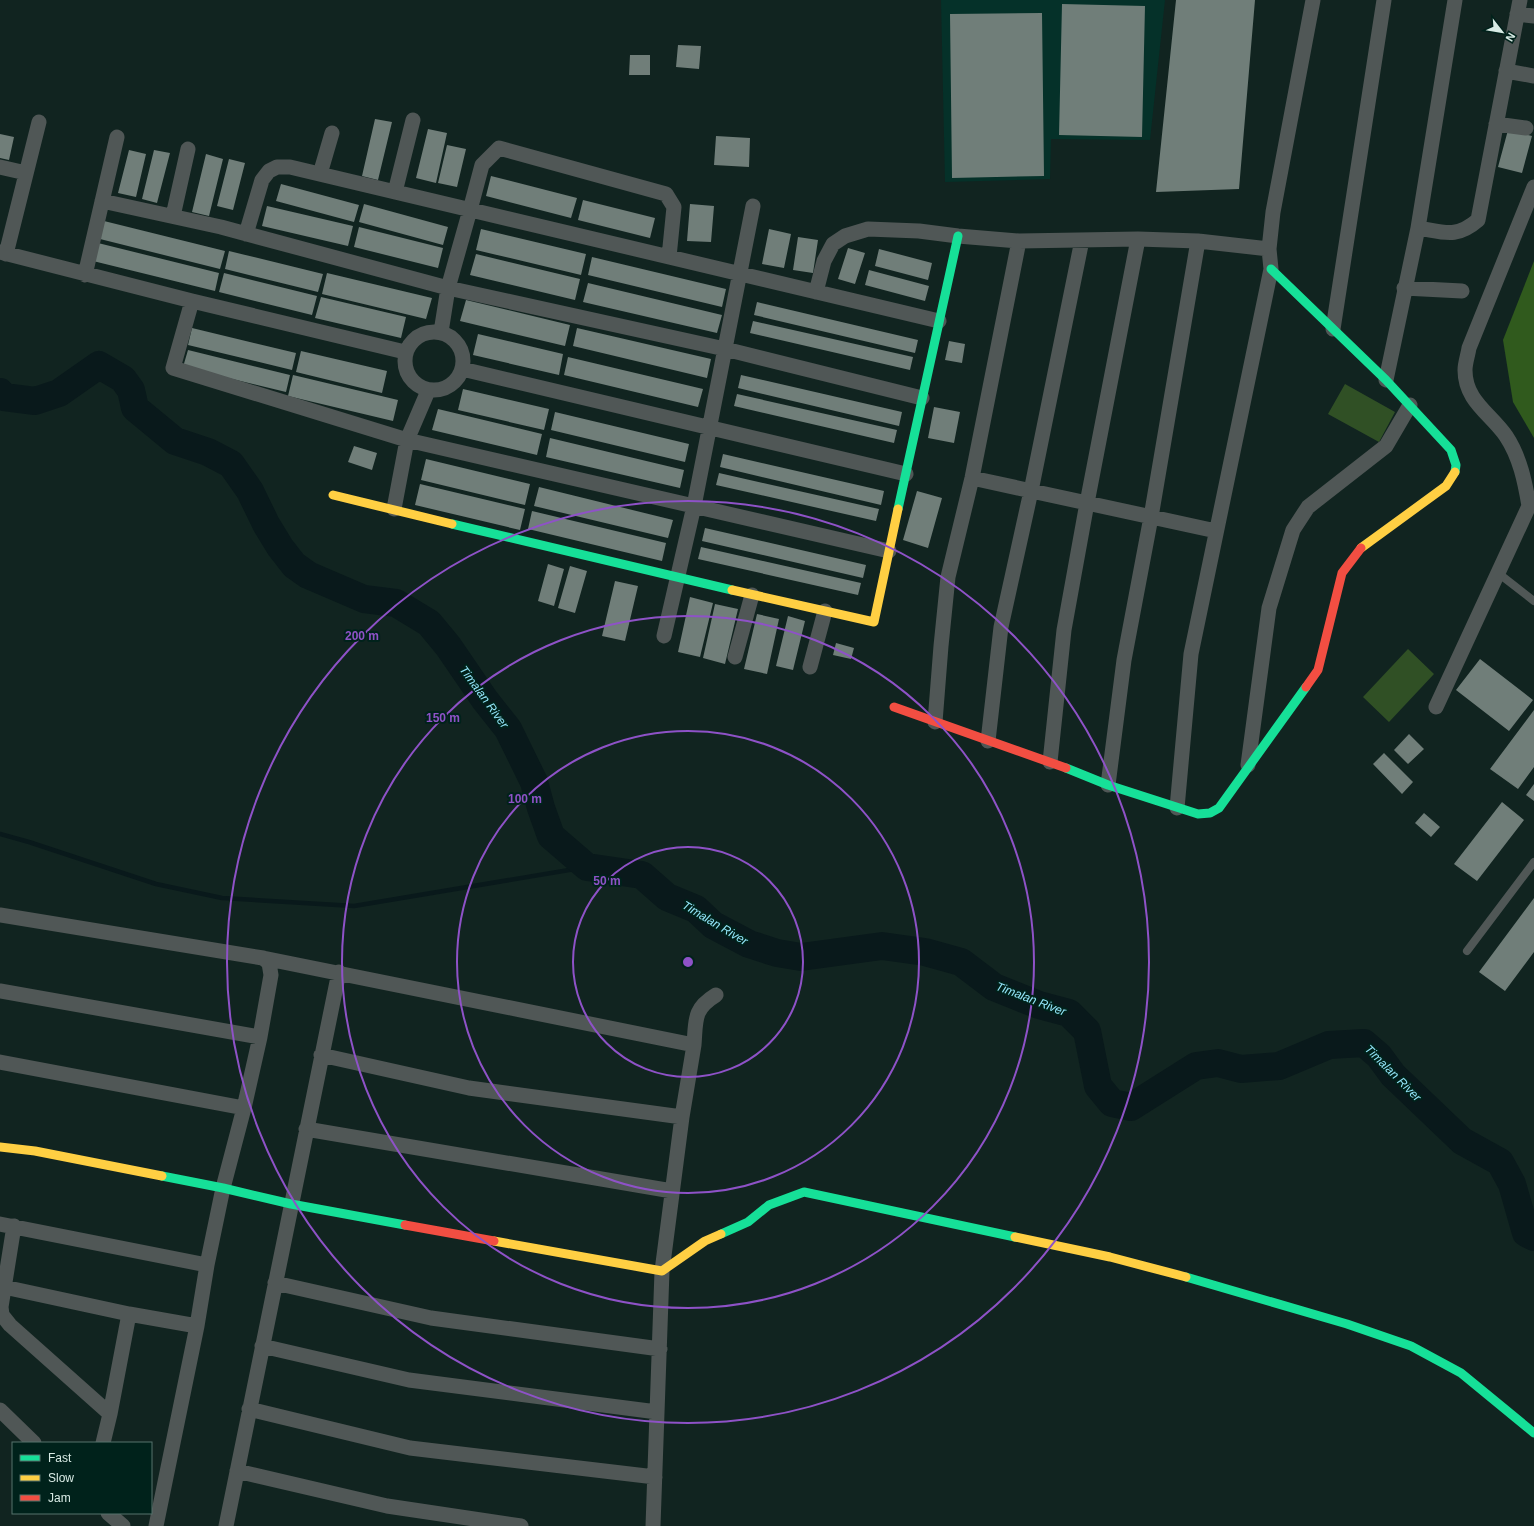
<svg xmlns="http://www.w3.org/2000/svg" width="1534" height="1526" font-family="Arial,sans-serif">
<rect width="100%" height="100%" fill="#112420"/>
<path fill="#053129" d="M941 0H1165L1150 140 1051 139 1050 179 945 182Z"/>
<path fill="#305025" d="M1345 384 1395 412 1379 442 1328 414Z
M1408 649 1434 674 1389 722 1363 697Z"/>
<path fill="#305a1d" d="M1534 261V438L1513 402 1503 340Z"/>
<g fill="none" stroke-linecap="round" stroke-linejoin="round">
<path stroke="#09191b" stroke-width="4.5" d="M0 834 29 842 156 884 222 898 354 906 587 867"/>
<path stroke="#09191b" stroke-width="28" d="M0 392 4 397 35 401 59 393 99 365 123 379 131 390 135 408 175 441 208 452 231 464 250 491 266 524 280 547 294 565 308 575 364 599 396 603 429 623 448 646 485 700 508 729 534 782 541 808 551 836 587 867 642 875 667 897 696 909 713 925 749 944 777 953 801 957 882 946 925 952 961 962 994 987 1039 1005 1069 1013 1087 1031 1098 1086 1112 1103 1131 1107 1196 1066 1218 1063 1241 1069 1279 1066 1329 1045 1364 1043 1379 1056 1393 1075 1462 1141 1500 1162 1512 1184 1526 1233 1534 1237"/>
</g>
<path fill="#707e79" d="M1176 0H1255L1239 189 1156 192Z
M1062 4 1145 6 1142 137 1059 135Z
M1042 13 1044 176 952 178 950 14Z
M678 45 701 46 699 69 676 67Z
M630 55H650V75H629Z
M375 119 392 122 378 180 362 176Z
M428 129 447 133 436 183 416 178Z
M1508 130 1532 136 1522 173 1498 167Z
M0 134 14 137 9 160 0 158Z
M716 136 750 138 749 167 714 165Z
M447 145 466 149 457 187 438 183Z
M129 150 146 154 136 197 118 193Z
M154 150 170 153 157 203 142 199Z
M206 154 223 159 209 216 192 212Z
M229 159 245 163 233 210 217 206Z
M491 176 577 198 571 218 486 196Z
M281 184 359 205 354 222 276 201Z
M583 200 655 218 650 238 578 220Z
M364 204 448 227 443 245 359 222Z
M690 204 714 206 711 242 687 241Z
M267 206 353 226 348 246 262 226Z
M104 221 225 251 220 269 100 239Z
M359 227 443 248 438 268 354 247Z
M481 229 586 254 581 275 476 250Z
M769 229 791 234 784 268 762 264Z
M798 237 818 240 813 273 793 270Z
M98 243 219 273 215 291 93 261Z
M848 248 865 253 855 284 838 279Z
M879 249 932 263 928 280 875 266Z
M229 251 323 274 318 292 225 269Z
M476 254 580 279 575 300 470 275Z
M592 257 726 289 722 307 588 275Z
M869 270 929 286 925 301 865 285Z
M224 273 317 296 312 315 219 292Z
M327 273 432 298 426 319 322 294Z
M588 283 722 315 717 333 583 302Z
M321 297 406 317 401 338 315 318Z
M466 300 570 325 565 346 460 321Z
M757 302 918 340 915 353 754 315Z
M753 321 913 357 910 370 750 333Z
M192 328 296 353 292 370 188 345Z
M577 328 711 359 707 378 573 346Z
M478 334 563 354 559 375 473 355Z
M949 341 965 344 962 363 945 360Z
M188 350 290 375 286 392 183 367Z
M301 351 387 371 382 393 296 372Z
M568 357 703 389 698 407 564 375Z
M293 375 398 400 393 421 288 396Z
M741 375 902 412 899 426 738 388Z
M463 389 549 409 544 430 458 410Z
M737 394 897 430 894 443 734 406Z
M934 407 960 412 954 443 928 438Z
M438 409 542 434 537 455 432 430Z
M555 412 689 444 685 462 551 430Z
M550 438 684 470 680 488 546 457Z
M354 446 377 453 372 470 348 462Z
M723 454 884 491 881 505 720 467Z
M426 459 530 484 525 505 421 480Z
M719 473 879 509 876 521 716 485Z
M420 484 525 509 520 530 415 505Z
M539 487 673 520 668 538 534 506Z
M917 491 942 498 928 548 903 540Z
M532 511 666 543 662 561 528 529Z
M705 528 866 565 863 578 702 541Z
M701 547 861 583 858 595 698 559Z
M548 564 564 569 554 606 538 601Z
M570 566 587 571 575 613 558 608Z
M615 581 638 586 625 641 602 636Z
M690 597 713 603 700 657 678 652Z
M715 604 738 609 725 664 703 658Z
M757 614 779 619 767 674 744 669Z
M788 616 805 621 793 670 776 666Z
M836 643 854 648 851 659 833 655Z
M1480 659 1533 700 1509 731 1456 690Z
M1534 710V767L1518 789 1490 769Z
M1409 734 1424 749 1408 764 1394 750Z
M1384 753 1413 782 1402 794 1373 764Z
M1534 784V801L1526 795Z
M1502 802 1524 820 1477 881 1454 864Z
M1424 813 1440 827 1431 837 1415 823Z
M1534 898V952L1505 991 1479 972Z"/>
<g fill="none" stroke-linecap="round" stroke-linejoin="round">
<path stroke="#505756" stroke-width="8" d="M1498 573 1534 601
M1467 951 1534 862"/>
<path stroke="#505756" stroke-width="15" d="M1517 14 1534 16
M1506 71 1534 76
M1496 124 1526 128
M0 167 26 173
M320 174 332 133
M395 192 413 120
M102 201 221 227 448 288 725 349 922 398
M173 216 188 149
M1418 228C1444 232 1456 239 1478 220L1520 0
M246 234 262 180 269 171 277 167H290L939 321
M0 252 192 301 405 352
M6 254 39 122
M85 275 117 137
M1404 288 1462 291
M816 292 824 261 833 244 845 236 868 229 919 231 958 236 1019 241 1138 239 1198 241 1269 249
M192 301 173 368 407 440 889 551
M1333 329 1384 0
M405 361a29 29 0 1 1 58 0a29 29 0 1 1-58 0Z
M441 332 448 288 470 210 482 165 499 148 666 194 674 207 669 257
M462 369 906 474
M1386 380 1418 228 1455 0
M972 478 1216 531
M394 509 407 440 428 391
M664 636 694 506 753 206
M735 657 752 595
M810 667 825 611
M1436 707 1529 506C1525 482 1520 457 1506 436 1490 413 1465 401 1465 370 1465 363 1468 355 1469 348L1534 187
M935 722 941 646 948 577 972 478 1019 241
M988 741 1001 627 1031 491 1082 240
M1050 762 1064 630 1087 503 1138 239
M1248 765 1269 608 1293 530 1308 507 1386 446 1410 405
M1108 785 1124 660 1151 517 1198 241
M1177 808 1191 654 1271 269 1269 249 1273 212 1313 0
M0 915 263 958 269 963 271 975 260 1037 244 1108 223 1188 207 1265 0 1224
M263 958 694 1045 682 1117 662 1271 653 1526
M0 991 260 1037
M694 1045C696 1020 693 1009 716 995
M321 1055 469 1088 682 1117
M0 1062 244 1108
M306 1129 672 1191
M14 1226 1 1307 2 1315 10 1325 110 1414 103 1443
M275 1283 431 1318 660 1349
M4 1287 129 1314 197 1326
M262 1346 409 1380 657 1412
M249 1409 410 1448 655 1477
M0 1410 34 1443
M110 1414 129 1314
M237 1471 387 1506 521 1526
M108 1513 123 1526
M156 1526 197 1326 207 1265
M226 1526 339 972"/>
<path stroke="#16e098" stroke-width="9" d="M1271 269 1386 380 1451 450 1456 465 1455 472
M898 509 958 236
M452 524 732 590
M1066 768 1108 785 1198 814 1210 813 1219 808 1306 687
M162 1176 223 1188 291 1204 405 1225
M721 1234 748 1222 769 1205 804 1192 1015 1237
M1186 1277 1347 1324 1411 1346 1461 1373 1534 1433"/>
<path stroke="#ffcf43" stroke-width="9" d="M333 495 452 524
M1361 548 1446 486 1455 472
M732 590 874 622 898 509
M0 1147 35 1151 162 1176
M1015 1237 1110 1257 1186 1277
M494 1241 662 1271 705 1241 721 1234"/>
<path stroke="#f24e42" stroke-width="9" d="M1306 687 1318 670 1342 573 1361 548
M894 707 1066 768
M405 1225 494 1241"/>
</g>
<g fill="none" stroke="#8e52c7" stroke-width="2">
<circle cx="688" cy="962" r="115"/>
<circle cx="688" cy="962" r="231"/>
<circle cx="688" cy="962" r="346"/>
<circle cx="688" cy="962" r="461"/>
</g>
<g text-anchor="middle" stroke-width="4" stroke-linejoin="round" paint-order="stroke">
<g font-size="12" font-style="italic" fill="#94e7fb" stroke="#00221b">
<text transform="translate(484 697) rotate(54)" y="4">Timalan River</text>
<text transform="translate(715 923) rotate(31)" y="4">Timalan River</text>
<text transform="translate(1031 999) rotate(21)" y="4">Timalan River</text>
<text transform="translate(1393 1073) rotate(45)" y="4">Timalan River</text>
</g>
</g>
<circle cx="688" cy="962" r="6" fill="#8e52c7" stroke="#00221b" stroke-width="2"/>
<g font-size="12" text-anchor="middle" font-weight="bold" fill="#8e52c7" stroke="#00221b" stroke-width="4" stroke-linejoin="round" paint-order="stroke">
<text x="362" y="640">200 m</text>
<text x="443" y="722">150 m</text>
<text x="525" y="803">100 m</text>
<text x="607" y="885">50 m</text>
</g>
<rect x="12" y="1442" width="140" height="72" fill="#00221b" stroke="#56726c"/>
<rect x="20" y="1455" width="20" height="6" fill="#16e098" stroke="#56726c"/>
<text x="48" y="1462" font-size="12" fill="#d8ebe5">Fast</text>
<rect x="20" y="1475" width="20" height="6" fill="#ffcf43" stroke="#56726c"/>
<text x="48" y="1482" font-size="12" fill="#d8ebe5">Slow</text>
<rect x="20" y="1495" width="20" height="6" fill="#f24e42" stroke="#56726c"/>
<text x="48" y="1502" font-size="12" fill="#d8ebe5">Jam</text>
<g transform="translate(1502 32) rotate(121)" stroke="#00221b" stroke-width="3" paint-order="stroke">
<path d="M0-3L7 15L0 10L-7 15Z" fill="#d8ebe5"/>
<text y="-6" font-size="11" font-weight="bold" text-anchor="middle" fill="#d8ebe5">N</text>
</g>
</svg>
